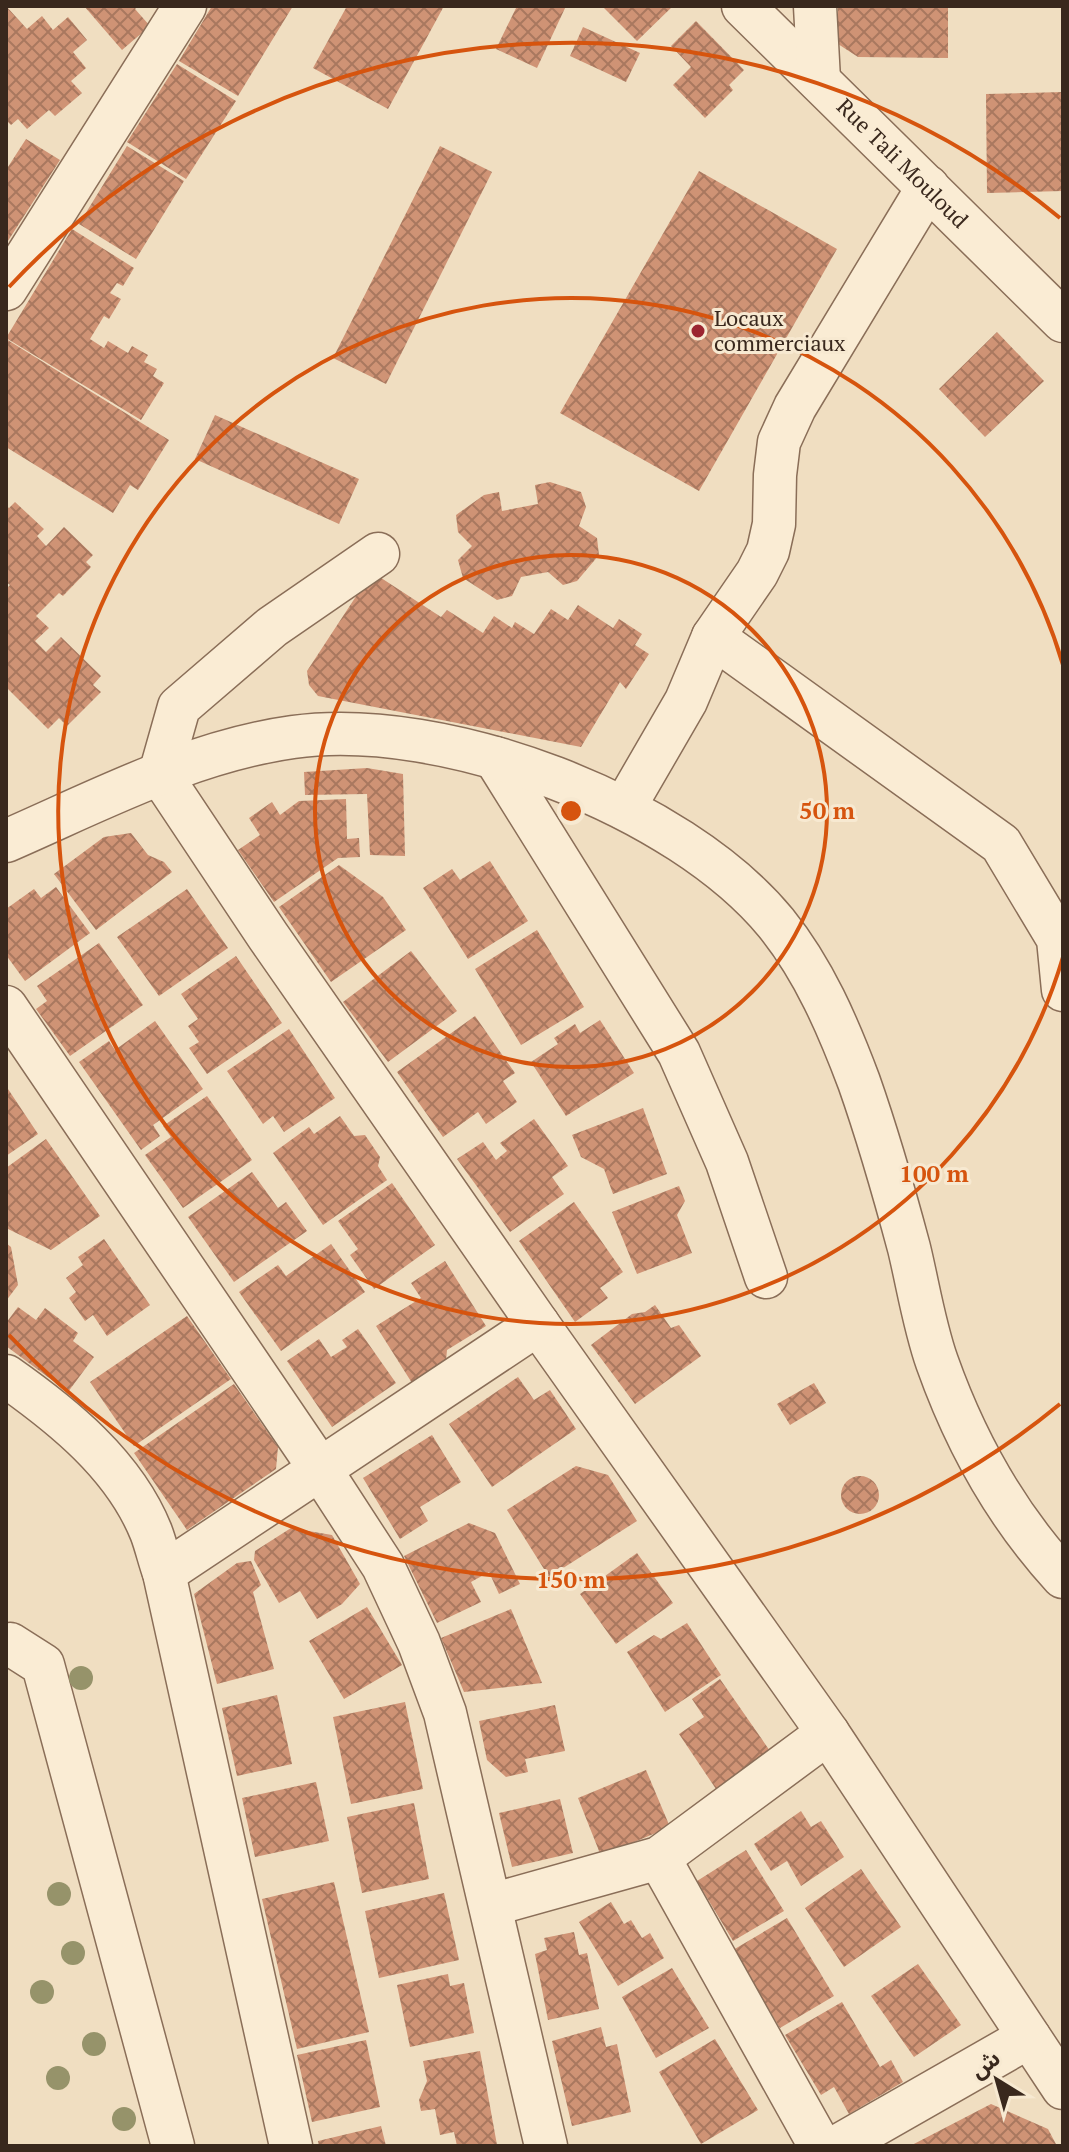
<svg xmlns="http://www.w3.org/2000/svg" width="1069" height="2152" font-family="'PT Serif','Noto Sans Arabic',serif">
<defs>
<pattern id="building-cross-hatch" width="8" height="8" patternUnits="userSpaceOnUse" patternTransform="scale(2)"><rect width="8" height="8" fill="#cf9375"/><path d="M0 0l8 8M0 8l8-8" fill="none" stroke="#a9785f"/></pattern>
</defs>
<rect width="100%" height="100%" fill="#f0dec1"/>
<path fill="url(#building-cross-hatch)" d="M6 6 27 29 42 16 53 30 68 17 87 40 73 52 86 68 71 81 82 93 55 116 49 110 27 129 18 119 11 125 6 120Z
M84 6H138L135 9 150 26 122 50Z
M212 6H293L238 96 179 61Z
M347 6H444L388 109 313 68Z
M517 6H566L537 68 496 49Z
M602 6H673L637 41Z
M838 6H948V58L858 57 838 44Z
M696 21 744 70 729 85 733 90 705 118 673 85 691 67 671 46Z
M583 27 640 53 626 82 570 56Z
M177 64 236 101 186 179 127 142Z
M1063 92V191L987 193 986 94Z
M26 139 60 160 6 244V170Z
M127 146 184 181 136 259 79 224Z
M440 146 492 172 386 384 333 358Z
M699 171 837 249 699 491 560 413Z
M72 229 134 268 123 286 117 283 110 293 121 299 109 319 104 316 90 339 104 348 108 341 128 353 132 346 148 355 144 362 157 369 153 376 164 383 141 420 6 338Z
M997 332 1044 381 985 437 939 389Z
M6 339 169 440 138 490 130 485 113 513 6 447Z
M215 415 359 479 339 524 195 459Z
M550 482 581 492 586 507 579 526 597 538 599 555 577 581 563 585 548 572 521 577 512 596 497 600 463 578 458 560 472 546 458 532 456 515 484 495 499 492 502 511 538 504 535 485Z
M15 502 44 529 37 536 46 546 64 527 93 555 86 562 91 567 63 596 59 593 36 616 49 628 35 641 46 652 61 637 101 676 93 685 101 692 67 726 59 718 48 729 6 687V589L10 585 6 582V506L9 508Z
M372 572 441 617 447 610 483 633 494 616 512 628 515 622 534 634 551 609 568 620 578 605 613 628 619 619 642 634 635 645 649 654 626 689 620 682 581 747 318 696 309 685 307 671Z
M367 768 403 774 405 856 370 855 367 794 305 795 304 772Z
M346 799 347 839 359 838 360 857 338 858 274 902 238 850 260 835 249 818 272 802 280 815 299 801Z
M131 833 148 855 164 862 172 872 96 930 54 874 104 837Z
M490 861 528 921 468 959 423 888 452 869 460 880Z
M339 865 383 897 406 930 331 982 279 907Z
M56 887 90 933 25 981 6 955V909L34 889 41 898Z
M187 889 228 948 159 996 117 937Z
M537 930 584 1007 521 1045 475 969Z
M99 943 143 1005 70 1056 36 1009 47 1001 37 986Z
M411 951 457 1011 388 1062 343 1002Z
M236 956 282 1023 207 1074 189 1048 199 1042 188 1026 198 1019 181 994Z
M475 1016 515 1073 503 1081 517 1102 486 1124 478 1112 443 1137 397 1072Z
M600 1020 634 1073 566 1116 531 1062 558 1044 554 1038 575 1024 580 1033Z
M155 1021 203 1089 153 1125 160 1136 141 1150 79 1062 109 1041 115 1050Z
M289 1029 335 1098 284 1132 273 1116 263 1124 227 1071Z
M6 1086 38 1134 6 1156Z
M207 1096 252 1160 183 1208 145 1155 171 1137 163 1126Z
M643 1108 667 1174 613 1194 604 1169 581 1157 572 1135Z
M340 1116 354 1136 365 1135 380 1157 378 1166 387 1180 323 1225 273 1153 309 1127 314 1134Z
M534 1119 568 1166 552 1177 564 1194 510 1232 457 1159 483 1142 496 1160 507 1151 500 1143Z
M46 1139 100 1216 51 1250 6 1228V1168Z
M252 1172 278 1208 286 1202 307 1231 234 1282 188 1217Z
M392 1183 435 1245 374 1289 350 1255 358 1249 338 1221Z
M679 1186 685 1201 677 1215 692 1253 637 1274 612 1212Z
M574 1202 623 1272 600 1288 608 1298 575 1322 519 1241Z
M104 1239 150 1305 107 1336 93 1315 85 1321 69 1298 76 1292 66 1278 83 1265 78 1257Z
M6 1243 11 1247 18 1285 6 1301Z
M331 1244 365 1292 281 1351 239 1292 278 1265 286 1276Z
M445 1261 486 1326 447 1350 446 1361 412 1383 376 1326 421 1298 411 1283Z
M655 1305 671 1328 679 1325 701 1356 635 1404 591 1345 632 1314 645 1312Z
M18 1307 36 1320 45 1308 78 1333 73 1341 94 1357 68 1392 6 1346V1323Z
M187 1316 231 1379 134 1446 90 1382Z
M358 1329 396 1383 332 1427 287 1361 319 1339 331 1357 347 1347 342 1340Z
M518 1377 534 1400 550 1390 576 1429 492 1487 449 1424Z
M814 1383 826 1403 790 1425 777 1404Z
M234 1384 278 1447 276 1469 187 1530 134 1453Z
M432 1435 461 1482 420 1507 428 1521 400 1539 363 1478Z
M576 1466 608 1475 637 1521 549 1577 507 1510Z
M841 1495a19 19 0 1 1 38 0a19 19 0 1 1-38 0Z
M469 1523 495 1533 520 1584 499 1594 489 1572 471 1582 481 1602 437 1623 404 1556Z
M291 1528 332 1535 360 1584 342 1604 317 1619 300 1591 279 1603 254 1560 255 1551Z
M637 1553 673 1603 616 1644 580 1594Z
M251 1561 261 1585 253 1592 274 1669 217 1684 194 1594 237 1563Z
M367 1607 402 1665 344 1699 309 1641Z
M511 1609 542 1683 464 1692 441 1638Z
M687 1623 721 1675 665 1712 627 1652 654 1635 661 1639Z
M720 1679 770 1751 716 1789 679 1734 704 1717 692 1699Z
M277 1695 292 1764 237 1776 222 1708Z
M405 1702 423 1789 351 1804 333 1717Z
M555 1705 565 1751 525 1759 528 1772 506 1777 487 1760 479 1721Z
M646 1770 670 1827 601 1856 578 1798Z
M316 1782 329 1841 255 1857 242 1798Z
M560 1799 573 1853 512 1867 499 1813Z
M414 1803 429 1879 362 1893 347 1817Z
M801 1811 811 1827 821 1821 844 1857 801 1886 787 1861 771 1871 754 1844Z
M746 1850 784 1911 733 1941 697 1881Z
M861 1869 901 1927 844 1967 805 1908Z
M334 1882 369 2032 297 2049 262 1899Z
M444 1893 459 1960 379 1978 365 1911Z
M611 1902 624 1924 631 1920 642 1938 650 1933 664 1958 618 1986 579 1922Z
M787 1918 834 1996 780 2028 733 1950Z
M574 1932 579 1955 587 1953 599 2009 548 2020 535 1954 547 1950 544 1938Z
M918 1964 961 2025 914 2057 871 1996Z
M672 1968 709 2028 656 2058 622 1997Z
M448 1974 450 1986 464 1983 474 2033 410 2047 397 1985Z
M842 2002 880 2067 891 2060 903 2082 849 2114 834 2087 821 2095 785 2035Z
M601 2027 606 2047 617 2044 631 2112 572 2126 552 2041Z
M715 2039 758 2110 701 2144 659 2072Z
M366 2040 380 2107 312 2122 297 2055Z
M480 2051 497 2145 457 2146 454 2132 440 2135 435 2109 421 2111 419 2100 427 2081 423 2061Z
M991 2104 1048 2129 1057 2146H910Z
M381 2126 386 2146H319L318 2141Z"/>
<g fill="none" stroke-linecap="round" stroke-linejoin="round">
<defs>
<g id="minor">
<path id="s1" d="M743 6 1063 321"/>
<path d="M815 6 819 80"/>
<path d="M6 289 185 6"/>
<path d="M378 554 272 627 179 707 160 774 268 936 538 1324 828 1733 1063 2088"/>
<path d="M713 637 1001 844 1058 939 1063 990"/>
<path d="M495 758 679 1053 727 1162 766 1277"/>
<path d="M624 808 686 701 713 637 757 573 768 551 774 524 775 475 779 442 795 407 928 187"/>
<path d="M6 841C98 801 192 751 293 737 444 716 679 805 776 923 814 970 838 1026 859 1082 878 1136 894 1192 909 1248 918 1285 924 1325 937 1362 965 1441 1006 1515 1063 1577"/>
<path d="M6 1007 320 1469 383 1566 419 1643 445 1713 546 2146"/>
<path d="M6 1376C63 1416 124 1465 151 1532 156 1545 159 1559 164 1573L291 2146"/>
<path d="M164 1573 538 1324"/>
<path d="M6 1645 10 1644 43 1665 173 2146"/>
<path d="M659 1858 820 2146"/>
<path d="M491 1905 659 1858 828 1733"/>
<path d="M838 2146 1029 2037"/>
</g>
</defs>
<use href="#minor" stroke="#8a6e58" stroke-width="45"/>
<use href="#minor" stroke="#faecd4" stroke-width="42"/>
</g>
<g fill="#96936a">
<circle cx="81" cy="1678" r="12"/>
<circle cx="59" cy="1894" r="12"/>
<circle cx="73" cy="1953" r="12"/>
<circle cx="42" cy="1992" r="12"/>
<circle cx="94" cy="2044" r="12"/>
<circle cx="58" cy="2078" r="12"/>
<circle cx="124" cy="2119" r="12"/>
</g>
<g fill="none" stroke="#d6540e" stroke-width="4">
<circle cx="571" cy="811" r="256"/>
<path d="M1063 957A513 513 0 1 1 1063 665"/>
<path d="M1060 1404A769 769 0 0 1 9 1335M9 287A769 769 0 0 1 1060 218"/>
</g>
<circle fill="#9b2530" stroke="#f7e9d1" stroke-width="3" cx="698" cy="331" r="8"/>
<g text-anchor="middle" stroke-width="6" stroke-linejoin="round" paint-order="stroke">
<g font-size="22" fill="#39281d" stroke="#f7e9d1">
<text dy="8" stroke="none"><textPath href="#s1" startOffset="224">Rue Tali Mouloud</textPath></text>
</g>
<g font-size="22" fill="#39281d" stroke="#f7e9d1" text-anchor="start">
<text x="714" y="326">Locaux<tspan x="714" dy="25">commerciaux</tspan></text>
</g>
</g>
<circle cx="571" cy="811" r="12" fill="#d6540e" stroke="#f7e9d1" stroke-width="4"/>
<g font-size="24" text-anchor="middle" font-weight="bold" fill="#d6540e" stroke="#f7e9d1" stroke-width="6" stroke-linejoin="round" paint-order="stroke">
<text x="827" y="819">50 m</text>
<text x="934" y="1182">100 m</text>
<text x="571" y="1588">150 m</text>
</g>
<rect width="1069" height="2152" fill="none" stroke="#39281d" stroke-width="16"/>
<g transform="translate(997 2080) rotate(323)" stroke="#f7e9d1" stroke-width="6" paint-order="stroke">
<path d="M0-6L14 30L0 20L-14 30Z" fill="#39281d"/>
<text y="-12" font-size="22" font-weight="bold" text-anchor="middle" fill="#39281d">ش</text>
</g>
</svg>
